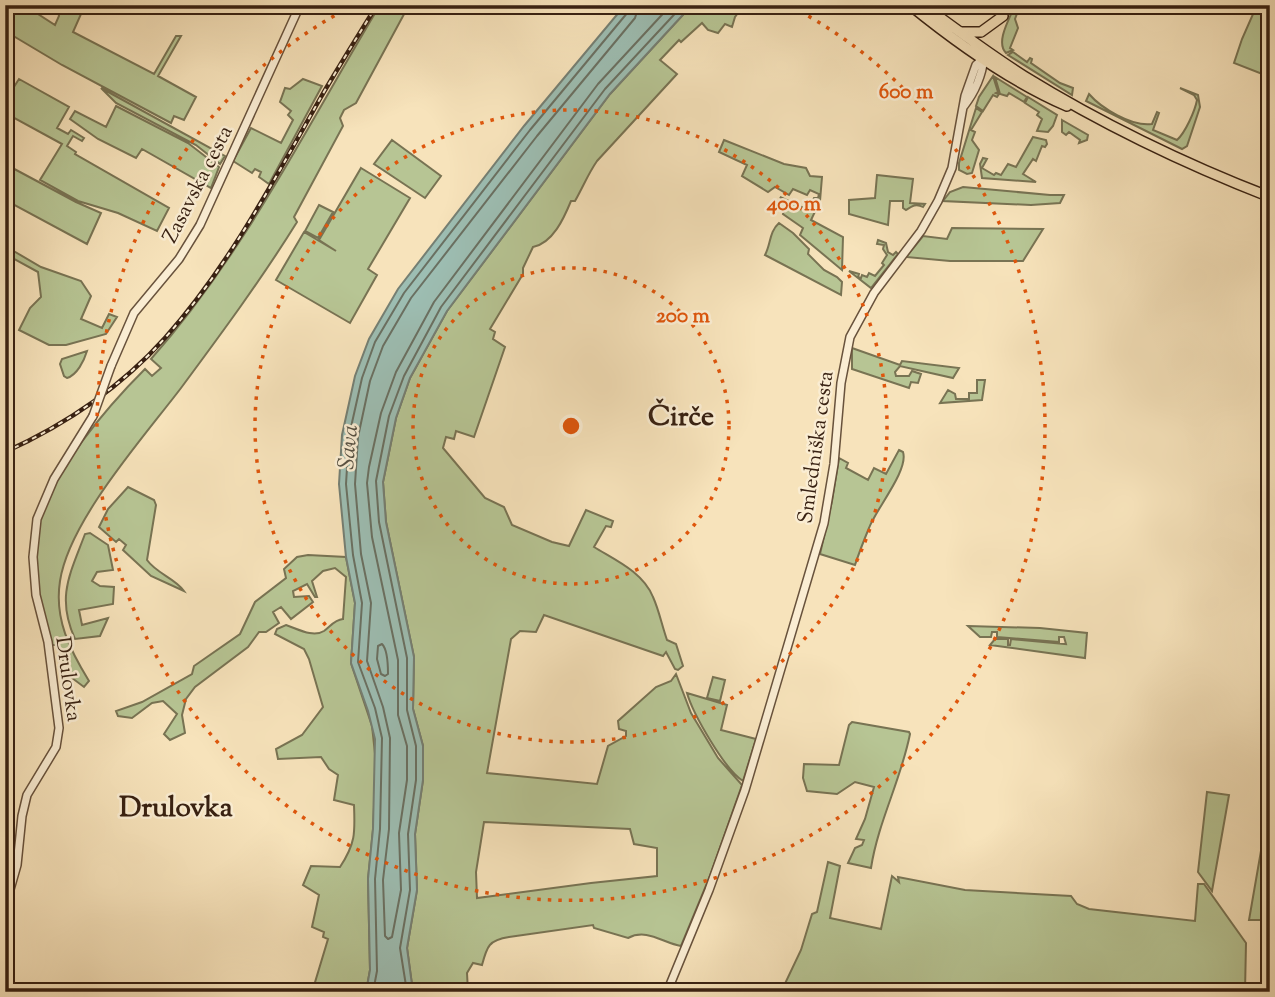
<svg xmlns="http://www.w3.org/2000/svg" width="1275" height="997" font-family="'Sorts Mill Goudy',serif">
<rect width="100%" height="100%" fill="#f7e3bb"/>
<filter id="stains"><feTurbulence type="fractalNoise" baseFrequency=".00286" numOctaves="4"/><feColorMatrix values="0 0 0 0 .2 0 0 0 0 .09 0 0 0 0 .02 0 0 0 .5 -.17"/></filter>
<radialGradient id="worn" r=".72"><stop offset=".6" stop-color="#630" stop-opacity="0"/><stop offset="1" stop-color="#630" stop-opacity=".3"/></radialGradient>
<path fill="#b7c594" stroke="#787353" stroke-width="2" fill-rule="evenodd" d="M5 5H24L55 25 59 16 57 5H85L73 32 154 74 176 36H181L158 76 196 97 184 120 174 116 171 123 62 65 5 31Z
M380 5H409L356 103 344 110 340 118 343 126 294 217 297 222C261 280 221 334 181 388 143 438 69 521 60 581 54 619 70 650 89 681L84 687 68 675 58 645H52C40 607 29 563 39 523 52 471 107 407 145 369L152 376 161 368 151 359C245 253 307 126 380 5Z
M692 5H744L735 17 732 27 725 24 718 33 708 30 702 23 681 42 679 40 660 60 677 74 597 161C588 174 583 187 575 201H571C564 218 553 243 533 247L523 268V274L490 329 495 332 493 339 505 347 474 437 456 431 454 439 446 437 443 448 485 498 504 507 512 525 552 542 569 546 586 510 613 521 611 527 606 526 594 547C615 560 643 572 653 597 659 610 662 626 667 640L676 644 683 666 678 670 675 669 666 652 663 656 544 615 536 632 520 631 511 639 487 773 597 784 608 746 626 736V731L619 729 618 721 656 687 671 681 676 674 691 713 718 758 742 785 710 876 681 946C663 943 647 928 628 938L594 928 593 925 509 937C489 940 487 946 482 965L473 963 467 973 468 992H413L407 948 417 890 415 834 423 780V746L413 709 414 657 386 522 383 482 396 418 410 378 447 311 610 94ZM484 822 630 829 634 844 657 848V876L591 883 477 898 476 872Z
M1015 5H1020L1015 19 1018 28 1010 48 1013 50 1006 53C995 42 1010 18 1015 5Z
M1257 5H1270V77L1234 63 1242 39Z
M1013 52 1027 62 1030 58 1032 59 1031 63 1060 83 1073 88 1072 95 1008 55Z
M993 76 998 92 996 93 999 94 997 97 993 95 983 111 976 106 979 97Z
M995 77 1027 97 1024 102 1009 93 1007 96 1000 94Z
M19 79 69 107 57 128 68 134 71 130 84 138 82 141 73 136 67 146 76 152 75 154 169 208 157 231 118 213 78 201 40 180 62 144 5 113V86L12 90Z
M303 79 322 86 269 184 259 177 261 172 255 169 252 173 233 161 251 128 281 143 293 120 288 115 291 111 280 102 285 88 290 89Z
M101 88 225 156 220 164 196 145 116 103Z
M1180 88 1198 95 1200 107 1187 146 1182 149 1086 101 1089 94C1101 108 1132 127 1152 124L1157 112 1159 113 1153 130 1177 140C1185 133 1195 111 1197 100L1194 95Z
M1028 97 1057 115 1053 126 1048 132 1037 131 1042 119 1037 115 1039 112 1025 103Z
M116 106 188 143 219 167 211 188 142 149 136 158 98 139 70 119 75 111 106 127Z
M976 108 982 112 971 130 975 132 972 140 979 150 972 173 967 174 959 170V163Z
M1062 120 1088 135 1087 140 1079 143 1080 140 1069 132 1066 135 1062 132Z
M1033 137 1046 140 1047 144 1045 147 1042 146 1036 161 1033 159 1023 174 1036 182 982 178 980 164 983 158 987 159 982 168 994 175 996 173 1001 175 1008 164 1016 167Z
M392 140 441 176 425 198 374 164Z
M724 140 784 164 806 168 810 176 822 177 820 201 811 220 843 237 842 270 800 235 803 228 783 214 786 203 780 197 808 210 814 198H818L819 194 810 190 807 195 793 189 789 195 775 187 768 192 742 176 747 165 719 152Z
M5 164 76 202 101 213 87 244 5 200Z
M361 168 410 198 368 269 377 275 350 323 276 280 304 232 336 251 319 240Z
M877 175 913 179 910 203 925 204 923 207C916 203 912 206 906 210L903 208V201H890L888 225 849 214V200L875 198Z
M963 187 1050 195H1064L1060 203 1031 205 943 201 950 192Z
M319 205 333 212 318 238 305 231Z
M779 223 793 233 809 249 808 254 824 270 837 277 842 282 841 295 765 255C771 244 769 232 779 223Z
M952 228 1043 229 1023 261H950L906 257 923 236 947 239Z
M878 240 886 243 888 252 893 255 896 252 898 254 871 288 849 271 859 274 858 277 861 278 862 275 867 277 869 273 875 276 884 265 882 263 887 255 883 249 884 245 877 244Z
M5 246 41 267 81 281 91 296 81 319 102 328 109 314 117 317 106 334 66 345H49L19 330 30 308 41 297 38 272 5 254Z
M852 348 900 365 902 361 959 368 953 378 900 366 895 372 896 376H909L912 371 921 374 918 383 911 382 909 388 852 369Z
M87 351C84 361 77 375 67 378L64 376 60 364 62 359Z
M977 380H985L982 400 940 403 948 390 955 394 956 399H969V393H977Z
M899 450 903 452C909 470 876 509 869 528 864 540 859 553 855 565L820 554 832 501 839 458 848 463 846 468 868 480 874 468 886 474Z
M128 487 154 500 156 505 147 560C157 574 175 578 184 591L151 576 123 550 126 545 119 539 116 542 99 527 108 509Z
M90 533 108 545 113 570 97 572 92 581 100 586 114 587 113 604 79 610 82 625 108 618 100 636 75 639C56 597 70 574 85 534Z
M308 555 346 557 355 603 351 663 372 726 376 763 373 829 368 879 370 970 366 992H320L313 989 328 939 323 937 324 932 312 927 319 895 303 885 311 866 340 867C356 843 355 832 354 805L334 800 338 775 329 769 321 757 278 759 276 749 302 735 323 707 309 659 304 649 275 634 277 629 286 625C298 629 313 638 324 631 331 626 334 620 343 619L346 577 335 568 323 571 312 581 317 597H315L307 584 293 591 294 597 309 596 313 602 291 619 281 607 273 612 279 623 266 632H259L248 647 195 687 186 699 182 715 185 733 170 740 164 734 177 714 163 701 152 703 132 718 118 716 116 711 142 702 192 674 194 666 240 634 255 602 286 578 284 569 297 557Z
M968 626 1040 628 1087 633 1085 658 990 645 995 639H1008V645H1010L1011 639 1066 644 1064 637H1059V642L997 637V632H992L991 637H980Z
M713 677 725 680 720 701 707 698Z
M687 693 727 705 721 730 756 739 743 781C725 770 693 714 687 693Z
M852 722 909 732 910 734C901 780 878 822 871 868L848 863 855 848 862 845 864 840 856 839 865 819 874 787 855 782 837 794 807 791 803 778 804 764 839 765 849 725Z
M1207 792 1229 795 1212 891 1198 872Z
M1270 799V920H1249Z
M828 862 840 866 830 918 881 929 892 876 899 882 898 877 965 890 1071 896 1077 904 1089 909 1195 921 1198 884H1204L1246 943 1245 992H869L845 985 842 992H781L801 950 812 914 817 912Z"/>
<path fill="#9dbeb3" stroke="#757f73" stroke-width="2" d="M625 5H692L610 94 447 311 410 378 396 418 383 482 386 522 414 657 413 709 423 746V780L415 834 417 890 407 948 413 992H366L370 970 368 879 373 829 375 739 368 711 351 663 355 603 346 557 339 484 342 435 355 376 369 339 398 289 524 126Z"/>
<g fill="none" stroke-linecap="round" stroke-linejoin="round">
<path stroke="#6a7062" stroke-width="2" d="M639 5 635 18 537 136 411 298 383 346 370 381 358 437 355 484 361 554 371 603 367 661 383 707 390 738 389 829 383 880 385 936 388 939 392 937 401 890 399 833 407 780V746L398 715V660L372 537 367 483 369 467 381 413 396 372 434 302 598 84 671 5
M382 644C388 650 388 665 388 674L385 676 381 674 377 659 378 646Z
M373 992 377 971 375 879 380 829 382 738 375 708 358 662 362 603 353 555 346 484 349 436 362 378 375 342 404 293 530 130 628 12 630 5
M407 992 400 948 410 890 408 834 416 780V746L407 710V658L379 522 376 481 389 416 404 376 441 307 605 89 683 5"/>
<defs>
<path id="minor" d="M964 106C974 93 982 75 984 58
M111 366 134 313 179 259 200 225 300 5
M5 907 17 865 22 816 27 795 56 747 59 728 48 642 36 595 33 557 37 519 54 479 93 416
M667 992 709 890 745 790 824 523 834 464 841 383 850 337 874 293 921 231 938 201 952 168 965 96 976 65 984 58"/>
<path id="major" d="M910 5C958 44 1011 82 1067 106
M923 5C956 29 989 54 1024 76 1102 124 1185 164 1270 197
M962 32H981L1003 16"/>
</defs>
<use href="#minor" stroke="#68523c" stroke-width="10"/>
<use href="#major" stroke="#382112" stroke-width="12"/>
<use href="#minor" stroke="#faedd3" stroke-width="7"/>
<use href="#major" stroke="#f7e3bb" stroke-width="9"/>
<defs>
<path id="rail" d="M5 452C65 425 121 387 165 338 229 266 274 180 321 97 339 66 358 36 377 5"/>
</defs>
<use href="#rail" stroke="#382112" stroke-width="4.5"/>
<use href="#rail" stroke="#faedd3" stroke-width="2" stroke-dasharray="5" stroke-linecap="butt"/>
<defs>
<path id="minor-bridge" d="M93 416 111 366"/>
</defs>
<use href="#minor-bridge" stroke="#68523c" stroke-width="10" stroke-linecap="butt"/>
<use href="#minor-bridge" stroke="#faedd3" stroke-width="7"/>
</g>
<g fill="none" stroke="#df560c" stroke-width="3.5" stroke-dasharray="3.5 7">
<circle cx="571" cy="426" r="158"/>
<circle cx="571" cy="426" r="316"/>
<path d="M790 6A474 474 0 1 1 352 6"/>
</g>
<g text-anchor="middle" stroke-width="5" stroke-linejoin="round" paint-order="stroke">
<g font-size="21" fill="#382112" stroke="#faedd3">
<text transform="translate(197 184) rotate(-63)" y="7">Zasavska cesta</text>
<text transform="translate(815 447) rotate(-82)" y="7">Smledniška cesta</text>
<text transform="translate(69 679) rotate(82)" y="7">Drulovka</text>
</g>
<g font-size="23" font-style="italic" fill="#565042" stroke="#faedd3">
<text transform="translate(347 447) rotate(-84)" y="8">Sava</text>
</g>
<g font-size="28" font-weight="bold" fill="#382112" stroke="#faedd3">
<text x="681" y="425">Čirče</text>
<text x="176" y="816">Drulovka</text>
</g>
</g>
<circle cx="571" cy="426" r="10" fill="#df560c" stroke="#faedd3" stroke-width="3.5"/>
<g font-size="21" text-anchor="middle" font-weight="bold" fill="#df560c" stroke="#faedd3" stroke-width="5" stroke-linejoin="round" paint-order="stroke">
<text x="906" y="98">600 m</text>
<text x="794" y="210">400 m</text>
<text x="683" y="322">200 m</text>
</g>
<rect width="1275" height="997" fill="none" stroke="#f7e3bb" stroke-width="28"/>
<rect x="7" y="7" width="1261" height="983" fill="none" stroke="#382112" stroke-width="3.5"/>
<rect x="14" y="14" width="1247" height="969" fill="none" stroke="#382112" stroke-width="2"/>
<rect width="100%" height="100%" filter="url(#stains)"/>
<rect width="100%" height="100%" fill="url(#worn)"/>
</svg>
